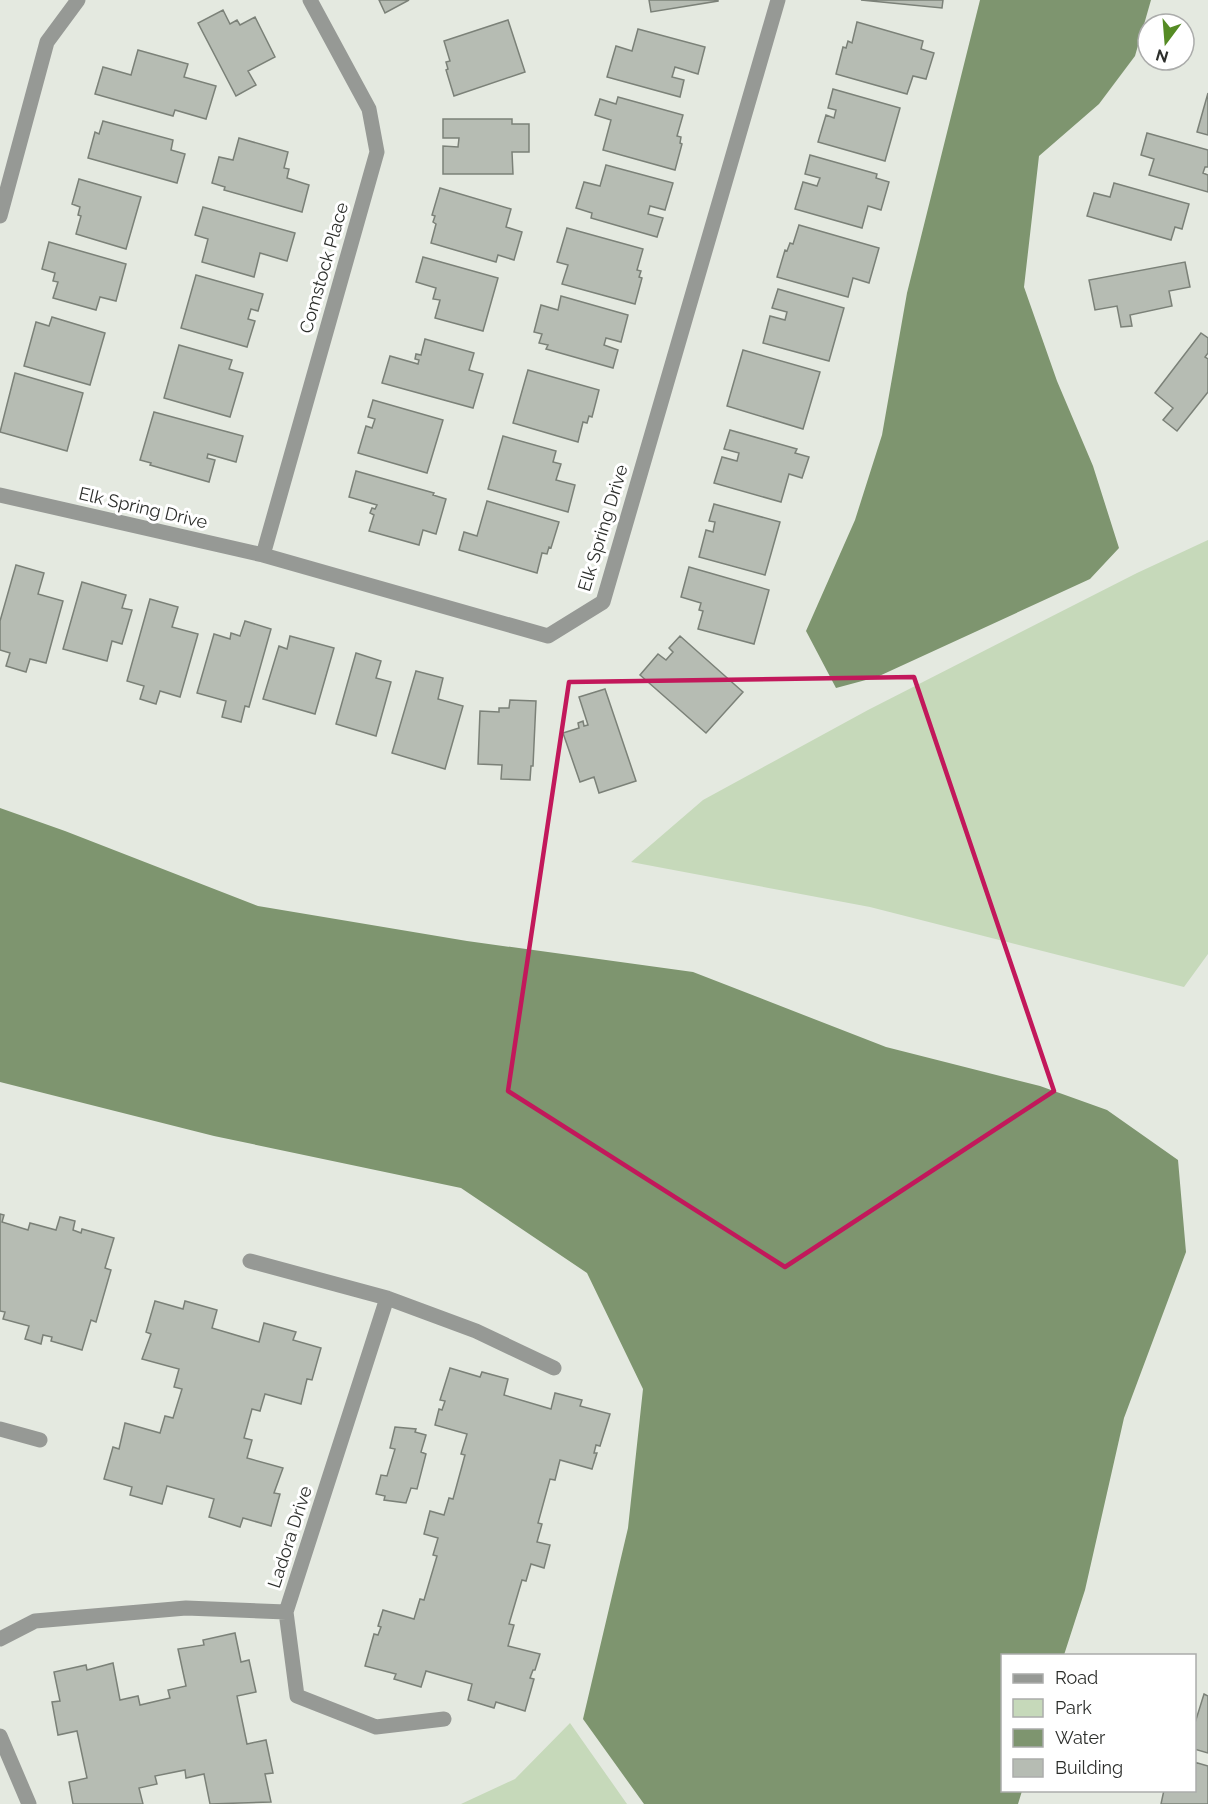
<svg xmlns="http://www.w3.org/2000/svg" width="1208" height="1804" font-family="Raleway,sans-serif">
<rect width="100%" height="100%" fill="#e4e9e0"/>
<path fill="#c6d9ba" d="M1208 540V954L1184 987 870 907 631 862 703 800 868 710 1137 573Z
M570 1723 627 1804H461L515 1779Z"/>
<path fill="#7e956f" d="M980 0H1151L1135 56 1099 104 1039 156 1024 287 1057 381 1093 466 1119 548 1090 579 877 677 836 688 806 631 855 520 882 435 907 293Z
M0 808 65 831 258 906 467 941 693 972 886 1047 1040 1086 1107 1110 1178 1160 1186 1252 1124 1418 1085 1590 1064 1655 1002 1656V1790L1022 1791 1018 1804H644L583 1719 628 1528 643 1389 587 1273 461 1188 214 1136 0 1082Z"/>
<path fill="#b6bcb3" stroke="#7b8178" stroke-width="1.5" d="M379 0H409L385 13Z
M649 0H718V1L651 12Z
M861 0H943L942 8Z
M223 10 230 24 237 20 240 25 255 17 275 57 248 71 256 85 236 96 198 23Z
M508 20 525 72 454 96 446 70 448 69 446 62 450 61 444 41Z
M857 22 923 41 921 49 934 53 926 79 913 76 907 94 836 74 843 47 846 48 848 41 852 43Z
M638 29 705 47 698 74 675 67 672 77 684 80 680 97 607 77 616 46 632 51Z
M138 50 188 64 184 77 216 86 206 119 175 110 173 116 95 94 103 67 131 75Z
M833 89 900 108 885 161 818 142 826 115 834 118 836 110 828 108Z
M1208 93V135L1197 132Z
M618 97 683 115 677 136 681 137 680 143 682 144 675 170 603 150 611 120 595 115 600 99 616 104Z
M443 119H512V124H529V152H512L513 174H443V146L458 147 459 138H443Z
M103 121 173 140 171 150 185 154 177 183 88 158 95 132 99 134Z
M1147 133 1208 150V167H1205L1203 173 1208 175V192L1149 175 1154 159 1141 155Z
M239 138 288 152 284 168 289 169 287 178 309 185 302 212 224 190 225 187 212 183 219 157 233 160Z
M810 155 877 174 876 178 889 182 881 210 868 206 862 228 795 209 803 182 817 186 820 178 805 174Z
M606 165 673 183 665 210 650 206 648 214 663 218 657 237 591 218 592 213 576 208 584 182 600 186Z
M79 179 141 197 126 249 76 234 81 216 78 215 80 207 72 204Z
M1114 183 1189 204 1182 229 1175 227 1171 240 1087 216 1094 193 1110 197Z
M440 188 511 209 506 227 522 232 514 260 498 255 496 262 431 243 436 224 433 222 435 216 432 215Z
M203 207 295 233 287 261 260 253 254 277 202 262 208 239 195 235Z
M799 225 879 248 869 283 853 278 848 297 777 277 785 250 787 251 790 243 793 244Z
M567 228 643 249 637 270 641 271 639 277 642 278 635 304 562 284 568 265 557 262Z
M49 242 126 264 116 301 100 297 96 310 53 298 58 282 53 281 55 273 42 269Z
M423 257 498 278 483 331 435 318 440 300 433 299 436 288 416 282Z
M1185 262 1190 287 1169 291 1172 306 1130 315 1132 326 1121 327 1117 306 1095 310 1089 280Z
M196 275 263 294 258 311 251 309 248 319 255 321 247 347 181 328Z
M778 289 844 308 829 361 763 343 770 316 785 320 787 312 772 308Z
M561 296 628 315 621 342 606 338 604 345 618 350 613 368 546 349 548 345 539 343 542 334 534 332 541 305 558 310Z
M52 317 105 333 90 385 24 366 36 322 49 326Z
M1201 333 1208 338V353L1205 357 1208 359V392L1177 431 1163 420 1173 408 1155 393Z
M425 339 474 353 469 370 483 374 473 408 382 383 390 356 418 364 419 360 415 359 416 354 421 355Z
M179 345 232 360 229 369 243 373 230 417 164 398Z
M743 350 820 372 803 429 727 406Z
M528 370 599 390 592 417 589 416 587 423 583 422 578 442 513 423Z
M15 373 83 393 67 451 0 432Z
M373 400 443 420 427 473 358 453 366 426 372 428 375 419 368 417Z
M154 412 243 436 236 462 208 454 207 458 215 460 209 482 150 465 151 463 140 460Z
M730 430 797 449 795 453 809 457 802 478 789 474 781 502 714 483 722 457 737 461 739 453 724 449Z
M503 436 556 451 553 462 561 464 556 480 575 485 568 512 488 489Z
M356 471 434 493 433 495 446 499 436 534 423 530 419 545 369 531 374 515 370 513 372 508 375 509 377 505 349 497Z
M487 501 559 522 551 548 549 547 547 554 542 553 537 573 459 550 464 532 477 536Z
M714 504 780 522 765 575 699 557 706 530 713 532 715 522 709 521Z
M16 565 44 573 38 594 63 601 46 663 30 659 26 672 6 666 10 653 0 650V621Z
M689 567 769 590 754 644 698 629 703 611 699 610 701 603 681 597Z
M82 582 126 595 122 608 132 610 122 644 112 641 107 661 63 649Z
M150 599 178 607 172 627 198 634 180 697 160 691 156 704 140 699 144 686 127 681Z
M245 621 271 629 249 707 245 706 241 722 222 717 226 701 197 693 214 634 230 639 231 633 240 636Z
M290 636 334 648 315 714 263 699 279 646 287 649Z
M680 636 743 692 706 733 640 675 658 654 666 660 673 652 669 648Z
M356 653 381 661 376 678 391 682 376 736 336 724Z
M416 671 443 678 438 699 463 706 445 769 392 753Z
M605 689 636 781 599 793 594 777 580 782 563 733 579 728 578 723 583 721 584 726 588 725 579 697Z
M510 700 536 701 533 766H531L530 780 501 779 502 765 478 764 480 711 499 712V708H509Z
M0 1214 4 1215 2 1222 28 1230 30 1223 56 1230 60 1217 75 1221 73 1230 81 1233 82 1229 114 1238 105 1268 111 1270 96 1322 91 1320 82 1350 51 1341 52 1337 43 1335 41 1344 25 1339 29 1326 3 1319 5 1312 0 1311Z
M155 1301 183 1309 185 1301 217 1310 212 1328 259 1342 264 1323 296 1332 293 1340 321 1348 312 1380 307 1379 301 1404 265 1394 260 1411 252 1409 244 1438 252 1440 247 1458 283 1468 274 1493 280 1494 271 1526 243 1518 240 1527 209 1517 214 1499 167 1486 162 1504 130 1495 132 1487 104 1479 113 1447 119 1449 125 1423 160 1433 165 1416 173 1418 182 1389 174 1387 179 1369 142 1359 151 1334 146 1332Z
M450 1368 480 1377 482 1372 508 1379 504 1395 551 1409 555 1393 582 1400 580 1406 610 1414 600 1446 596 1445 594 1453H597L592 1469 560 1460 555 1480 550 1479 538 1523 542 1524 537 1542 550 1545 544 1568 531 1564 526 1581 522 1580 509 1624 514 1625 508 1646 540 1654 535 1670H533L530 1678 534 1679 525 1711 496 1702 494 1708 468 1700 472 1684 426 1671 421 1687 394 1679 396 1674 365 1666 374 1634 378 1635 381 1627 378 1626 383 1610 414 1619 420 1599 424 1600 437 1556 433 1555 438 1538 424 1534 430 1511 444 1515 449 1498 453 1499 465 1455 461 1454 467 1434 435 1425 439 1409 442 1410 445 1401 440 1400Z
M395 1427 416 1429 415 1432 426 1435 421 1452 426 1454 417 1489 411 1488 406 1503 384 1500 385 1496 376 1494 381 1475 387 1476 395 1449 390 1448Z
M235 1633 241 1662 249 1660 256 1692 237 1696 247 1744 266 1740 273 1773 265 1774 271 1802 210 1804 204 1774 186 1778 185 1770 155 1776 157 1784 139 1788 143 1804H73L69 1782 87 1778 77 1731 58 1735 52 1702 60 1701 54 1672 86 1665 87 1670 113 1663 120 1700 138 1696 140 1705 170 1698 168 1690 186 1686 178 1649 204 1645 203 1640Z
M1204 1694 1208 1696V1753L1194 1749V1726Z
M1194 1762 1208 1766V1804H1161L1164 1790H1194Z"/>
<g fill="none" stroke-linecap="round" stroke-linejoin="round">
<path stroke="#969995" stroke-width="15" d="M0 216 47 42 78 0
M0 495 263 555 548 636 603 602 778 0
M263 555 377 152 369 109 310 0
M250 1261 387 1298 476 1331 554 1368
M0 1429 40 1440
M286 1612 297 1696 376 1727 444 1719
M0 1639 35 1621 186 1608 286 1612 387 1298
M0 1736 29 1804"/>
</g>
<path fill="none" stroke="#c2185b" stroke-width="4.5" stroke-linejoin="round" d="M914 677 1054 1091 785 1267 508 1091 569 682Z"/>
<g text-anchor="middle" stroke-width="6" stroke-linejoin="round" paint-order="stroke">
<g font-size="18" fill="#2d2f2c" stroke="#fff">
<text transform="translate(324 268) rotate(-74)" y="6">Comstock Place</text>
<text transform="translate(143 508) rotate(13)" y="6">Elk Spring Drive</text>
<text transform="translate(603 528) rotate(-73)" y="6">Elk Spring Drive</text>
<text transform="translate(290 1537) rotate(-72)" y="6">Ladora Drive</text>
</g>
</g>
<rect x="1001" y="1654" width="195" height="138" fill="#ffffff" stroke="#abacab" stroke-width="1.5"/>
<rect x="1013" y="1674" width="30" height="9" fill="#969995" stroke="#abacab" stroke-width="1.5"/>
<text x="1055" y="1684" font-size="18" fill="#2d2f2c">Road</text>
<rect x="1013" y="1699" width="30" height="18" fill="#c6d9ba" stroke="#abacab" stroke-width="1.5"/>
<text x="1055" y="1714" font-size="18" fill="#2d2f2c">Park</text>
<rect x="1013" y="1729" width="30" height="18" fill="#7e956f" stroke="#abacab" stroke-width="1.5"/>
<text x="1055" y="1744" font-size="18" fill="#2d2f2c">Water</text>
<rect x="1013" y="1759" width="30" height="18" fill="#b6bcb3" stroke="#abacab" stroke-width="1.5"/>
<text x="1055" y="1774" font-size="18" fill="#2d2f2c">Building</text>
<g transform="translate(1166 42) rotate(196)"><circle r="28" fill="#ffffff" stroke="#abacab" stroke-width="1.5"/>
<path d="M0-4.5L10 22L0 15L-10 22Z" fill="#558b24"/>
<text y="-9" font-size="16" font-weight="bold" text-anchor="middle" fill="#2d2f2c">N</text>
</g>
</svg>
